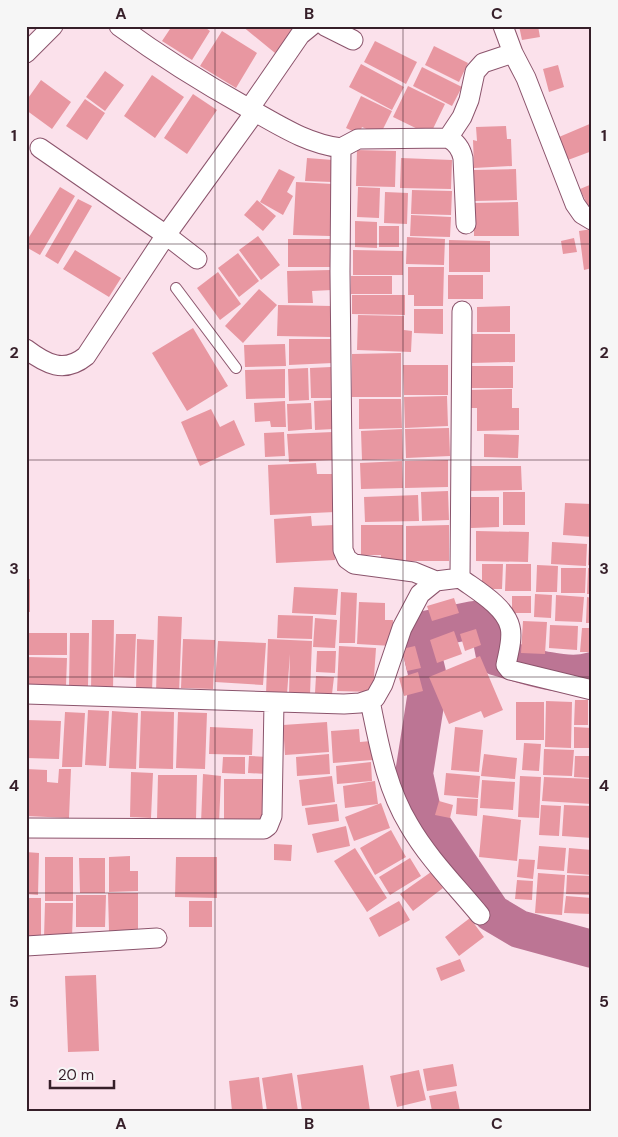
<svg xmlns="http://www.w3.org/2000/svg" width="618" height="1137" font-family="'DM Sans',sans-serif">
<rect width="100%" height="100%" fill="#fbe1eb"/>
<g fill="none" stroke-linecap="round" stroke-linejoin="round">
<path stroke="#bc7594" stroke-width="38" d="M592 671C565 680 521 664 495 656L491 636 473 620 424 630 419 640 427 673 426 698 414 774 422 810 492 913 519 929 592 949"/>
</g>
<path fill="#e897a1" d="M172 26H203L210 31 192 60 162 41Z
M242 26H296L275 53Z
M519 26H538L540 37 522 40Z
M222 31 257 53 236 88 200 66Z
M375 41 417 62 406 84 364 62Z
M434 46 468 63 459 82 425 65Z
M361 64 404 87 392 110 349 87Z
M558 65 564 87 549 92 543 69Z
M422 67 462 87 452 106 413 86Z
M105 71 124 85 105 111 86 97Z
M152 75 184 97 155 138 124 116Z
M41 80 71 102 52 129 26 110V101Z
M408 86 445 104 430 135 393 117Z
M193 94 217 110 187 154 164 138Z
M361 96 392 111 380 135 362 127 359 134 346 128Z
M85 99 105 113 87 140 66 126Z
M592 123V151L568 160 559 137Z
M506 126 507 139H511L512 166 474 168 473 140 477 141 476 127Z
M357 150 396 151 395 187 356 186Z
M307 158 333 160 332 182 305 181Z
M401 158 452 160 451 189 400 188Z
M279 169 295 177 287 192 293 196 283 215 260 202Z
M516 169 517 200 474 201V170Z
M296 182 333 184 330 236 293 235Z
M592 184V215L580 189Z
M60 187 75 196 40 255 26 247V242Z
M358 187 380 188 379 218 357 217Z
M412 190 452 191 451 215 411 214Z
M385 192 408 193 407 224 384 223Z
M78 199 92 206 58 264 45 256Z
M257 200 276 216 263 231 244 215Z
M518 202 519 236H474V203Z
M411 215 451 217 450 237 410 236Z
M355 221 377 222V248L355 247Z
M379 226H399V247H379Z
M592 229V268L584 270 579 231Z
M258 236 280 265 261 280 239 250Z
M407 237 445 239 444 265 406 264Z
M574 238 577 252 563 254 561 241Z
M288 239H331V267H288Z
M449 240 490 241V272H449Z
M75 250 121 278 109 297 63 269Z
M353 250 403 251V275H353Z
M238 253 259 281 239 297 218 268Z
M408 267H444L443 306H414V295H408Z
M331 270 332 290 312 291 313 303H288L287 271Z
M218 272 241 304 220 320 197 288Z
M448 275H483V299H448Z
M351 276H392V294H351Z
M259 289 277 305 243 343 225 326Z
M352 295H405V315L352 314Z
M278 305 332 306 331 337 277 336Z
M510 306V332H477V307Z
M414 309H443V334L414 333Z
M358 315 404 316V330L412 331 411 352 357 350Z
M193 328 228 386 187 411 152 353Z
M471 334H515V362L471 363Z
M289 339H333V363L289 365Z
M285 344 286 366 245 367 244 345Z
M401 353V397H352V354Z
M403 365H448V395H404Z
M470 366H513V388H470Z
M331 367 332 398H311L310 368Z
M308 368 309 400 289 401 288 369Z
M285 369V398L246 399 245 370Z
M512 389V408H519V430L477 431V408H470V390Z
M447 396 448 426 405 428 404 397Z
M359 399H401L402 428 359 429Z
M333 400 334 429 315 430 314 401Z
M285 401 286 427H271L270 421 255 422 254 403Z
M311 403 312 429 288 431 287 404Z
M211 409 220 427 234 420 245 445 200 466 181 422Z
M449 428 450 456 406 458 405 429Z
M402 429 403 459 362 460 361 431Z
M284 432 285 456 265 457 264 433Z
M333 432 334 460 289 462 287 434Z
M484 434 519 435 518 458 484 457Z
M448 460V487L405 488V461Z
M402 461 403 488 361 489 360 463Z
M316 463 317 474H334L335 512 270 515 268 465Z
M470 466H521L522 490 470 491Z
M448 491 449 520 422 521 421 492Z
M503 492H525V525H503Z
M418 495 419 521 365 522 364 497Z
M470 497H499V527L471 528Z
M565 503 592 504V537L563 535Z
M311 516 312 526 334 525 335 560 276 563 274 519Z
M361 525H403V562H381V555H361Z
M449 525V561H406V526Z
M476 531 529 532 528 562 476 561Z
M552 542 587 544 586 566 551 564Z
M589 545H592V566L588 565Z
M482 564H503L502 589H482Z
M506 564H531V591H505Z
M537 565 558 566 557 592H536Z
M561 568H586L585 593H561Z
M588 568H592V594H587Z
M26 579H30V612H26Z
M294 587 338 589 336 615 292 613Z
M341 592 357 593 355 643H339Z
M535 594 552 595 551 618 534 617Z
M556 595 584 597 582 622 555 621Z
M512 596H531V613H512Z
M587 597 592 598V623H586Z
M454 598 459 613 432 621 427 606Z
M359 602 385 603V620H393L392 646 357 644Z
M278 615 313 616 312 639 277 638Z
M158 616 182 617 179 693H156Z
M315 618 337 620 335 648 313 647Z
M92 620H114L113 691H91Z
M523 621 547 622 545 654 521 653Z
M550 625 578 626 577 650 549 648Z
M582 628H592V652H580Z
M476 629 481 645 465 651 460 634Z
M454 631 462 654 437 663 430 640Z
M28 633H67V655H28Z
M70 633H89L88 686H69Z
M116 634H136L134 678 114 677Z
M137 639 154 640 152 691 136 690Z
M183 639 215 640 213 689 181 688Z
M268 639 312 641 310 695H289L290 654 287 694H266Z
M218 641 266 643 263 685 215 682Z
M339 646 376 648 373 692 337 691Z
M415 646 421 668 407 671 402 649Z
M317 651H336L335 673 316 672Z
M480 656 503 710 484 718 481 711 449 724 429 677Z
M27 657 67 658 66 686H27Z
M418 672 423 691 404 696 399 678Z
M316 676 334 677 332 694 315 693Z
M575 700H588V725H574Z
M546 701 572 702 571 748 545 747Z
M516 702H544V740H516Z
M88 710 109 711 106 766 85 765Z
M112 711 138 713 136 769 109 768Z
M141 711 174 712 173 769 139 768Z
M65 712 85 713 82 767H62Z
M178 712 207 713 205 769 176 768Z
M26 720 61 721 59 759 26 758Z
M327 722 329 752 285 755 283 725Z
M210 727 253 729 252 755 209 754Z
M455 727 483 730 479 772 451 770Z
M574 727 592 728V748H574Z
M359 729 360 742 371 741 373 760 333 763 331 731Z
M524 743 541 744 539 771 522 770Z
M544 749 574 750 572 776 543 775Z
M329 754 330 774 297 776 296 757Z
M484 754 517 758 515 779 481 776Z
M249 756 268 757 267 774 248 773Z
M575 756H592V778L574 777Z
M223 757H245V774L222 773Z
M371 762 372 781 337 784 336 766Z
M26 769 47 770V782L58 783 59 769H71L69 818 26 816Z
M131 772 153 773 151 818 130 817Z
M446 773 480 776 478 798 444 795Z
M203 774 221 776 219 824 201 823Z
M158 775H197L196 820 157 819Z
M332 776 335 802 302 806 299 780Z
M520 776 541 777 539 818 518 817Z
M544 777 592 779V804L542 801Z
M224 779H263V824H224Z
M482 780 515 782 513 810 480 808Z
M375 781 378 804 345 808 343 786Z
M457 798 478 799 477 816 456 814Z
M439 801 453 805 450 818 435 815Z
M381 803 390 828 354 841 345 817Z
M337 804 339 821 308 825 305 808Z
M541 805 561 806 559 836 539 835Z
M564 805 592 806V838L562 836Z
M483 815 521 820 517 861 479 857Z
M346 826 350 846 317 853 312 834Z
M391 830 406 857 375 875 360 848Z
M274 844 292 845 291 861 274 860Z
M539 846 566 848 564 871 537 869Z
M355 848 387 898 367 912 334 861Z
M569 848 592 850V875L567 873Z
M26 852 39 853 38 895 26 894Z
M130 856V871H138V891L109 892V857Z
M45 857H73V901H45Z
M176 857H217V898L175 897Z
M79 858H105V893H80Z
M410 858 421 876 390 895 379 877Z
M519 859 535 860 533 879 517 877Z
M431 872 443 888 413 911 400 894Z
M538 873 565 875 562 915 535 913Z
M567 875 592 876V895L566 894Z
M517 880 533 881 532 900 515 899Z
M108 893H138V930L109 931Z
M76 895H106L105 927H76Z
M566 896 592 898V914L564 913Z
M26 898H41V937H26Z
M189 901H212V927H189Z
M399 901 410 920 379 937 369 918Z
M45 903H73L72 939 44 938Z
M470 918 484 937 459 956 445 937Z
M460 959 465 971 441 981 436 968Z
M96 975 99 1051 68 1052 65 976Z
M453 1064 457 1086 427 1091 423 1069Z
M363 1065 370 1111H302L297 1075Z
M419 1070 426 1100 397 1107 390 1076Z
M292 1073 298 1111H267L262 1078Z
M259 1077 263 1110 232 1111 229 1081Z
M456 1091 460 1111H432L429 1096Z"/>
<g fill="none" stroke-linecap="round" stroke-linejoin="round">
<defs>
<path id="service" d="M176 288 236 368"/>
<path id="minor" d="M119 26C160 56 203 83 248 108 279 125 305 143 341 148L340 272 343 550 347 559 354 564 414 572 436 581
M325 26 353 40
M503 26 513 53
M26 53 53 26
M249 109 300 35 311 26
M448 138 462 117 469 100 475 72 483 63 513 53 526 78 575 204 582 214 592 220
M40 148 166 235 197 259
M341 148 358 139 448 138C456 142 461 149 463 158L466 224
M26 349C46 364 64 374 86 356L166 235 255 112
M460 578 462 311
M26 694 344 704 360 703 375 698 383 684 402 628 420 594 436 581 460 578C476 590 505 606 510 627 513 639 508 654 506 665L510 670 592 690
M370 701C379 744 386 787 409 825 428 858 456 886 480 915
M26 828 264 829 268 826 272 816 274 702
M26 946 157 938"/>
</defs>
<use href="#service" stroke="#8b546c" stroke-width="12"/>
<use href="#minor" stroke="#8b546c" stroke-width="21"/>
<use href="#service" stroke="#fff" stroke-width="10"/>
<use href="#minor" stroke="#fff" stroke-width="19"/>
</g>
<path fill="none" stroke="#361f29" stroke-width="1" stroke-opacity="0.55" d="M215 26V1111M403 26V1111M26 244H592M26 460H592M26 677H592M26 893H592"/>
<rect width="618" height="1137" fill="none" stroke="#f6f6f6" stroke-width="55"/>
<path d="M50 1080v8h64v-8" fill="none" stroke="#361f29" stroke-width="2.5"/>
<text x="58" y="1080" font-size="15" fill="#361f29" stroke="#f6f6f6" stroke-width="4" paint-order="stroke">20 m</text>
<rect x="28" y="28" width="562" height="1082" fill="none" stroke="#361f29" stroke-width="2"/>
<g font-size="16" text-anchor="middle" font-weight="bold" fill="#361f29">
<text x="121" y="19">A</text>
<text x="309" y="19">B</text>
<text x="497" y="19">C</text>
<text x="14" y="141">1</text>
<text x="604" y="141">1</text>
<text x="14" y="358">2</text>
<text x="604" y="358">2</text>
<text x="14" y="574">3</text>
<text x="604" y="574">3</text>
<text x="14" y="791">4</text>
<text x="604" y="791">4</text>
<text x="14" y="1007">5</text>
<text x="604" y="1007">5</text>
<text x="121" y="1129">A</text>
<text x="309" y="1129">B</text>
<text x="497" y="1129">C</text>
</g>
</svg>
